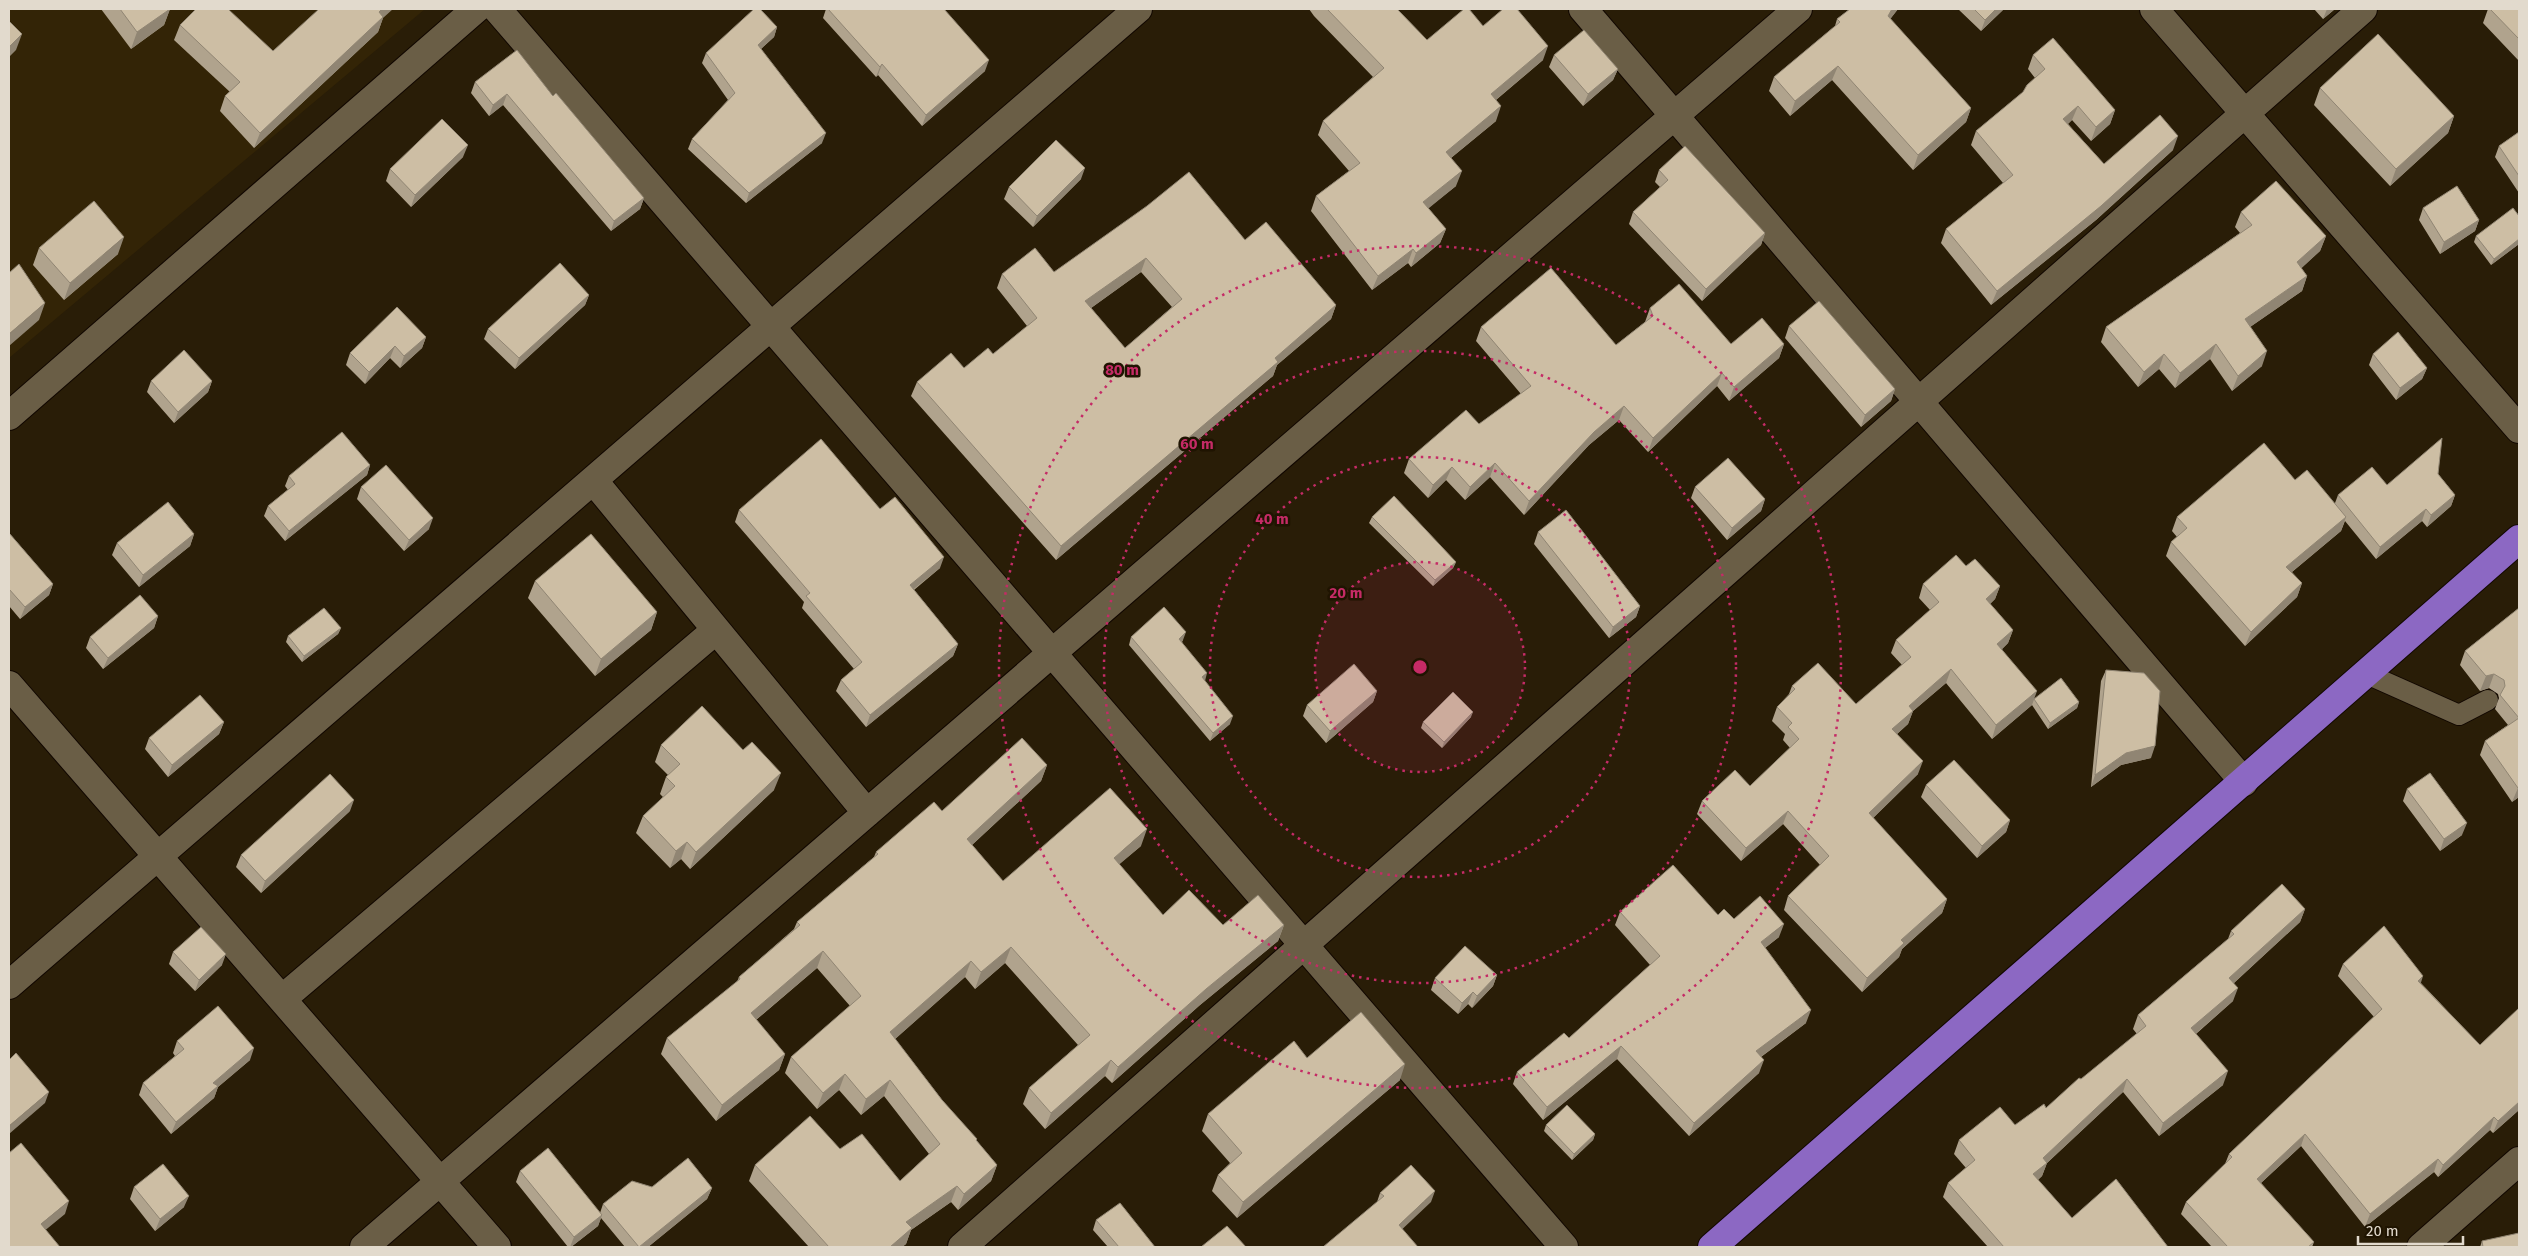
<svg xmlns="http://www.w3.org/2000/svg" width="2528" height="1256" font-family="'Fira Sans',sans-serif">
<rect width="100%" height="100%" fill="#291d07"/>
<path fill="#332406" d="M9 9H425L9 358Z"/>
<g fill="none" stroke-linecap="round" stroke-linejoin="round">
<defs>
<path id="service" d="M2367 674 2459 715 2488 700"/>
<path id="minor" d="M497 9 1564 1247
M1583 9 2244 782
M2154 9 2519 429
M9 416 476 9
M593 480 867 813
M9 685 497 1247
M9 985 1138 9
M282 999 716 630
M364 1247 1798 9
M962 1247 2363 9
M2421 1247 2519 1161"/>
<path id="trunk" d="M1712 1247 2519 539"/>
</defs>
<use href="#service" stroke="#110700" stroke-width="22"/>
<use href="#minor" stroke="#110700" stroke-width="30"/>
<use href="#trunk" stroke="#110700" stroke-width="30"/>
<use href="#service" stroke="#6a5e46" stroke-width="20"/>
<use href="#minor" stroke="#6a5e46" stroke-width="28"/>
<use href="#trunk" stroke="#8c68c3" stroke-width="28"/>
</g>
<path fill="#b0a38d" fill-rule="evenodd" d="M101 9H170L164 25 131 49Z
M826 9H944L985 71 922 126 878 75 876 77 823 18Z
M1309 9H1397L1427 40 1483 26 1543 60 1496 100V121L1451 158 1456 186 1428 208 1446 229 1440 243 1411 267 1408 263 1372 290 1311 211 1316 196 1349 171 1318 135 1323 121 1373 77 1314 16Z
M1850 9H1898L1890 19 1971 108 1966 122 1913 170 1832 80 1790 116 1769 91 1774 77 1835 26 1837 19Z
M1958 9H2004L1981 31Z
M2314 9H2335L2323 19Z
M2488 9H2519V61L2483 23Z
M383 18 378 32 254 148 220 111 225 96 230 92 174 40 180 25 273 51Z
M777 27 774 37 761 49 822 143 746 203 688 149 692 139 728 100 702 63 706 53Z
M1554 55 1618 69 1613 80 1583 106 1549 67Z
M2033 55 2115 110 2110 124 2091 141 2072 120 2068 124 2104 164 2173 150 2096 220 1991 305 1941 243 1946 229 2003 183 1971 145 1976 131 2023 92 2035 78 2028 69Z
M475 82 553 96 644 198 640 209 611 231 503 105 489 116 471 93Z
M2320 88 2454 116 2448 133 2390 186 2314 105Z
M2519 132V193L2495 157 2499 146Z
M463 157 411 207 386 181 390 169Z
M1659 170 1765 233 1761 245 1702 301 1629 224 1633 212 1660 187 1655 182Z
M1081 179 1033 227 1004 199 1009 187Z
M2423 208 2479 220 2475 231 2440 254 2419 220Z
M2241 212 2326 236 2320 251 2301 268 2307 276 2302 291 2250 327 2262 366 2232 391 2210 359 2175 388 2159 369 2138 387 2101 342 2106 327 2240 233 2235 227Z
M2519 216V244L2491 265 2474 242 2476 236Z
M1245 240 1336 305 1331 319 1277 365 1273 376 1056 560 911 396 917 382 964 368 993 354 1027 326 997 288 1002 274 1054 272ZM1141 272 1172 307 1125 348 1091 308Z
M39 248 118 254 64 300 33 265Z
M589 295 585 305 515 369 484 339 488 329Z
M1650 308 1731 344H1784L1779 358 1729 401 1717 386 1648 452 1619 420 1589 445 1524 515 1490 477 1465 500 1446 480 1428 498 1404 473 1409 459 1479 424 1521 394 1476 341 1481 327 1616 345 1645 322Z
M1789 326 1895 389 1891 401 1861 427 1785 338Z
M426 337 422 348 400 368 390 358 365 384 346 365 350 353Z
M2373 354 2427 368 2422 379 2396 400 2369 365Z
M151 381H212L208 392 174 423 147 392Z
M370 465 367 475 285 541 264 516 268 506 288 490 285 486 289 476Z
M2438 474 2455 495 2451 506 2427 527 2422 521 2376 559 2345 521 2341 531 2292 572 2302 583 2297 597 2245 646 2166 556 2171 542 2177 537 2172 531 2177 517 2335 503 2338 495Z
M361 487 429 529 404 551 357 499Z
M1695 487 1765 499 1761 511 1727 540 1691 498Z
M880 509 940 568 914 590 958 644 953 656 866 727 836 691 841 680 854 669 802 608 804 602 735 522 739 510Z
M1372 517 1456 562 1453 568 1433 586 1369 523Z
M1538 532 1640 606 1636 617 1609 638 1534 544Z
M9 533 53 584 49 595 20 619 9 606Z
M194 534 190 546 139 587 112 555 117 543Z
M1966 566 2000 586 1995 599 1990 604 2013 630 2008 643 2002 649 2034 699 2079 702 2077 708 2048 729 2032 705 1992 739 1946 683 1913 711 1908 724 1897 734 1918 774 1873 818 1947 899 1942 913 1902 949 1899 957 1862 992 1784 910 1788 896 1820 865 1783 824 1741 861 1697 814 1702 801 1750 786 1790 748 1783 740 1785 734 1772 721 1777 707 1789 694 1792 686 1856 704 1902 665 1891 653 1896 640 1930 610 1919 598 1923 584Z
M535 581 657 612 651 630 595 676 528 598Z
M2519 608V797L2512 802 2480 755 2485 741 2508 725 2495 709 2499 698 2498 694 2489 688 2480 691 2460 665 2465 651Z
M158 616 154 628 103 669 86 648 90 637Z
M341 628 338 634 302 662 286 642 288 636Z
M1131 637 1183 640 1182 642 1230 724 1210 741 1129 645Z
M2106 670 2151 758 2121 765 2091 787 2101 681Z
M1377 691 1373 702 1326 743 1303 716 1307 705Z
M1471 717 1442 748 1421 728 1423 722Z
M224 722 219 734 168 777 145 749 149 738Z
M661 745 774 790 690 869 681 859 670 868 636 833 643 816 663 797 660 794 666 777 668 775 655 762Z
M1047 765 1041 781 972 845 1003 881 1141 846 1119 864 1163 915 1223 925H1284L1278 941 1200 1005 1112 1083 1105 1076 1045 1129 1023 1104 1029 1088 1078 1045 1005 963 975 989 965 977 895 1039 942 1100 997 1165 991 1181 958 1210 951 1202 911 1230 906 1244 902 1247H809L749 1181 755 1165 840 1149 900 1181 929 1154 884 1096 861 1115 839 1090 817 1109 785 1073 791 1057 850 1006 817 968 756 1020 785 1054 779 1070 716 1121 661 1054 667 1038 737 982 739 977 794 929 797 922 874 857 876 852 942 811Z
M1926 785 2010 820 2006 832 1977 858 1921 797Z
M2407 789 2462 835 2440 851 2403 801Z
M350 811 261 893 236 867 241 855Z
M2305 909 2300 922 2234 983 2233 1001 2196 1034 2223 1085 2159 1136 2123 1092 2047 1163 2042 1176 2038 1180 2072 1218 2168 1247H1988L1943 1197 1948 1183 1966 1168 1954 1154 1959 1140 2015 1125 2046 1108 2137 1034 2133 1029 2138 1015 2228 939 2231 931Z
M1620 912 1718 915 1734 919 1779 937 1765 948 1806 1023 1761 1057 1759 1073 1689 1136 1617 1059 1543 1120 1513 1084 1517 1072 1569 1038 1650 965 1615 925Z
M173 952 222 965 195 991 169 964Z
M2343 964 2421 983 2480 1045 2519 1008V1110L2493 1133 2490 1130 2438 1177 2434 1172 2365 1227 2301 1146 2261 1183 2314 1242 2312 1247H2212L2181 1214 2186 1202 2225 1164 2229 1154 2374 1017 2338 976Z
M1497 975 1493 986 1472 1008 1468 1004 1458 1014 1431 990 1435 978Z
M177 1041 250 1060 218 1087 214 1098 171 1134 139 1095 143 1083 175 1056 173 1053Z
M1307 1058 1400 1080 1237 1218 1212 1191 1218 1175 1230 1163 1202 1131 1208 1114Z
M1546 1125 1595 1134 1593 1140 1572 1160 1544 1131Z
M520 1171 600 1213 603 1204 652 1187 712 1188 707 1199 648 1247H625L601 1218 598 1226 571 1247H568L516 1182Z
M134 1187 184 1207 155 1231 130 1199Z
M1380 1193 1431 1202H1377Z
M1096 1220 1155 1247H1108L1093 1230Z
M2482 1241 2519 1247H2480Z"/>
<path fill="#908573" d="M170 9 164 25 131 49 137 32Z
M382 9H393L383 18 378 32 254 148 260 133Z
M1892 9H1898L1882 30 1888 16Z
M1996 9H2004L1981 31 1985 20Z
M2327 9H2335L2323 19Z
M777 27 774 37 754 55 758 45Z
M22 34 16 50 9 57V47Z
M1548 46 1543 60 1486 108 1491 94Z
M989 60 985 71 922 126 926 115Z
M882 64 878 75 876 77 880 67Z
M1838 66 1832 80 1790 116 1795 101Z
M1618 69 1613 80 1583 106 1588 94Z
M507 94 503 105 489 116 493 105Z
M1501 106 1496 121 1441 166 1446 152Z
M2078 106 2072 120 2057 133 2063 119Z
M1971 108 1966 122 1913 170 1918 155Z
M2115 110 2110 124 2091 141 2096 127Z
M2454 116 2448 133 2390 186 2396 169Z
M826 133 822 143 746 203 749 193Z
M2178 136 2173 150 2096 220 1991 305 1997 291Z
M468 145 463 157 411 207 415 195Z
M1085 168 1081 179 1033 227 1037 216Z
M1462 171 1456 186 1418 217 1423 202Z
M644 198 640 209 611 231 614 221Z
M2479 220 2475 231 2440 254 2444 242Z
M1446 229 1440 243 1411 267 1416 253Z
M1765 233 1761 245 1702 301 1706 289Z
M2326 236 2320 251 2291 278 2297 262Z
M124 237 118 254 64 300 70 283Z
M2519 239V244L2491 265 2494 259Z
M1413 249 1408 263 1372 290 1378 276Z
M1146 258 1141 272 1080 316 1085 301Z
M2307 276 2302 291 2240 334 2245 319Z
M589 295 585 305 515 369 519 358Z
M45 303 39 320 9 346V334Z
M1336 305 1331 319 1277 365 1273 376 1056 560 1061 546 1275 358Z
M426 337 422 348 400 368 404 356Z
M1784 344 1779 358 1729 401 1734 387Z
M2216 344 2210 359 2175 388 2180 373Z
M395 346 390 358 365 384 369 372Z
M2267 351 2262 366 2232 391 2238 376Z
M2164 354 2159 369 2138 387 2144 372Z
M2427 368 2422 379 2396 400 2400 388Z
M1722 373 1717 386 1648 452 1653 438Z
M212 381 208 392 174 423 178 412Z
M1895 389 1891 401 1861 427 1865 415Z
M1624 406 1619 420 1589 445 1524 515 1529 501 1594 432Z
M1495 463 1490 477 1465 500 1470 487Z
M370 465 367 475 285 541 289 531Z
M1452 467 1446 480 1428 498 1433 485Z
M2455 495 2451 506 2427 527 2431 515Z
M1765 499 1761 511 1727 540 1732 528Z
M2426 509 2422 521 2376 559 2380 547Z
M2346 517 2341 531 2281 581 2286 567Z
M433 518 429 529 404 551 409 540Z
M194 534 190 546 139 587 143 575Z
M944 557 940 568 905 596 910 585Z
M1456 562 1453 568 1433 586 1435 580Z
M2302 583 2297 597 2245 646 2251 632Z
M53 584 49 595 20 619 25 607Z
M2000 586 1995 599 1981 612 1986 599Z
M1640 606 1636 617 1609 638 1613 627Z
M657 612 651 630 595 676 601 659Z
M158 616 154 628 103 669 108 658Z
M341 628 338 634 302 662 304 656Z
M2013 630 2008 643 1993 658 1997 644Z
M1186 632 1183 640 1176 647 1179 639Z
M958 644 953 656 866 727 870 715Z
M1951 669 1946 683 1913 711 1908 724 1887 743 1892 729 1909 706Z
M1207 673 1205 681 1202 677Z
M2494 674 2489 688 2480 691 2486 676Z
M1377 691 1373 702 1326 743 1330 731Z
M2037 691 2032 705 1992 739 1996 725Z
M2079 702 2077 708 2048 729 2050 723Z
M1473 712 1471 717 1442 748 1444 742Z
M1233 716 1230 724 1210 741 1213 733Z
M224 722 219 734 168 777 172 765Z
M2155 746 2151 758 2121 765 2091 787 2095 775 2126 753Z
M1923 761 1918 774 1864 827 1869 813Z
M1047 765 1041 781 961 855 967 839Z
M781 773 774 790 690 869 696 852Z
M2519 787V797L2512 802 2518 788Z
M354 800 350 811 261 893 265 881Z
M1788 811 1783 824 1741 861 1746 848Z
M2010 820 2006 832 1977 858 1982 846Z
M2467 823 2462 835 2440 851 2444 839Z
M1147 829 1141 846 1108 874 1114 858Z
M687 842 681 859 670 868 676 851Z
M1947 899 1942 913 1902 949 1899 957 1862 992 1867 978 1901 940Z
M2305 909 2300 922 2224 992 2229 978Z
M1784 924 1779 937 1756 955 1761 942Z
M1284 925 1278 941 1200 1005 1112 1083 1118 1067 1206 989Z
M1011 947 1005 963 975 989 981 972Z
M823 951 817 968 745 1029 751 1013Z
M226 954 222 965 195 991 199 980Z
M971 961 965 977 885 1048 890 1032Z
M1497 975 1493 986 1472 1008 1477 996Z
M2423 976 2419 989 2418 981Z
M2238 988 2233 1001 2186 1042 2191 1028Z
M1473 992 1468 1004 1458 1014 1462 1003Z
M1811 1010 1806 1023 1751 1064 1756 1051Z
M1621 1046 1617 1059 1543 1120 1547 1107Z
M254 1048 250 1060 218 1087 214 1098 171 1134 176 1122 213 1083Z
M785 1054 779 1070 716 1121 722 1105Z
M1111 1060 1105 1076 1045 1129 1051 1113Z
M1764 1060 1759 1073 1689 1136 1694 1123Z
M1405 1064 1400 1080 1237 1218 1243 1202Z
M2228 1071 2223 1085 2159 1136 2163 1123Z
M845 1074 839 1090 817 1109 823 1093Z
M2127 1079 2123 1092 2047 1163 2042 1176 2028 1188 2033 1174 2043 1158Z
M890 1080 884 1096 861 1115 866 1099Z
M49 1092 45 1103 9 1134V1126Z
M2519 1102V1110L2493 1133 2498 1121Z
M2494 1117 2490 1130 2438 1177 2443 1165Z
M1595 1134 1593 1140 1572 1160 1574 1154Z
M2305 1134 2301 1146 2252 1191 2257 1179Z
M2438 1159 2434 1172 2365 1227 2370 1214Z
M997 1165 991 1181 958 1210 964 1194Z
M957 1186 951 1202 911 1230 906 1244 902 1247H890L906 1222Z
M712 1188 707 1199 648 1247H639Z
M1435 1191 1431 1202 1395 1236 1399 1225Z
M189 1196 184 1207 155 1231 160 1219Z
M69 1201 65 1214 37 1237 41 1224Z
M602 1215 598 1226 571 1247H570L574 1237Z"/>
<path fill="#cdbea4" stroke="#908573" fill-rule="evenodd" d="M120 9H170L137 32Z
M196 9H228L273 51 319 9H382L379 12 383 17 260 133 225 96 240 82 180 25Z
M754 9H760L777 27 758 45 826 133 749 193 692 139 735 93 706 53Z
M828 9H944L989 60 926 115 882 64 880 67Z
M1327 9H1397L1427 40 1464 9H1469L1483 26 1503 9H1517L1548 46 1491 94 1501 106 1446 152 1462 171 1423 202 1446 229 1416 253 1413 249 1378 276 1316 196 1360 163 1323 121 1384 68Z
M1850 9H1892L1888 16 1971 108 1918 155 1838 66 1795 101 1774 77 1840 22 1837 19Z
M1974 9H1996L1985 20Z
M2490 9H2519V39Z
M9 21 22 34 9 47Z
M1584 30 1618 69 1588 94 1554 55Z
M2378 34 2454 116 2396 169 2320 88Z
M2053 38 2115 110 2096 127 2078 106 2063 119 2104 164 2160 115 2178 136 2101 206 1997 291 1946 229 2013 175 1976 131 2023 92 2027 85 2045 69 2033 55Z
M517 50 553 96 556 93 644 198 614 221 507 94 493 105 475 82Z
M442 119 468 145 415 195 390 169Z
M2519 132V176L2499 146Z
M1056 140 1085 168 1037 216 1009 187Z
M1685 146 1765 233 1706 289 1633 212 1668 180 1659 170Z
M1189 172 1245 240 1266 222 1336 305 1275 358 1278 362 1061 546 917 382 951 353 964 368 988 348 993 354 1037 318 1002 274 1035 248 1054 272 1147 206ZM1146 258 1182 299 1125 348 1085 301Z
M2276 181 2326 236 2297 262 2307 276 2245 319 2267 351 2238 376 2216 344 2180 373 2164 354 2144 372 2106 327 2252 225 2241 212Z
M2457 186 2479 220 2444 242 2423 208Z
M94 201 124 237 70 283 39 248Z
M2513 208 2519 216V239L2494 259 2476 236Z
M560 263 589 295 519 358 488 329Z
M19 264 45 303 9 334V273Z
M1551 268 1616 345 1653 316 1650 308 1679 284 1731 344 1762 318 1784 344 1734 387 1722 373 1653 438 1624 406 1594 432 1529 501 1495 463 1470 487 1452 467 1433 485 1409 459 1466 410 1479 424 1531 386 1481 327Z
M1819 301 1895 389 1865 415 1789 326Z
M397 307 426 337 404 356 395 346 369 372 350 353Z
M2398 332 2427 368 2400 388 2373 354Z
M184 350 212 381 178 412 151 381Z
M342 432 370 465 289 531 268 506 295 484 289 476Z
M2442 438 2438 474 2455 495 2431 515 2426 509 2380 547 2338 495 2372 467 2387 485Z
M821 439 880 509 895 497 944 557 910 585 958 644 870 715 841 680 862 662 806 596 810 593 739 510Z
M2264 443 2295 480 2307 470 2346 517 2286 567 2302 583 2251 632 2171 542 2187 528 2177 517Z
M1728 458 1765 499 1732 528 1695 487Z
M386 465 433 518 409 540 361 487Z
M1394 496 1456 562 1435 580 1372 517Z
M168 502 194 534 143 575 117 543Z
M1566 510 1640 606 1613 627 1538 532Z
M9 533 53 584 25 607 9 589Z
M591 534 657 612 601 659 535 581Z
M1956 555 1966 566 1975 559 2000 586 1986 599 2013 630 1997 644 2037 691 1996 725 1951 669 1909 706 1913 711 1892 729 1923 761 1869 813 1947 899 1901 940 1904 943 1867 978 1788 896 1829 856 1788 811 1746 848 1702 801 1735 770 1750 786 1799 739 1788 727 1792 723 1777 707 1795 689 1792 686 1818 663 1856 704 1911 657 1896 640 1939 602 1923 584Z
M140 595 158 616 108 658 90 637Z
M1164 607 1186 632 1179 639 1207 673 1202 677 1233 716 1213 733 1131 637Z
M324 608 341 628 304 656 288 636Z
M2519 608V787L2518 788 2485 741 2519 718 2500 695 2505 686 2504 680 2494 674 2486 676 2465 651Z
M1354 664 1377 691 1330 731 1307 705Z
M2106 670 2144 673 2160 691 2155 746 2126 753 2095 775Z
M2061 678 2079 702 2050 723 2034 699Z
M1453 692 1473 712 1444 742 1423 722Z
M200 695 224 722 172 765 149 738Z
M702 706 743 750 752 742 781 773 696 852 687 842 676 851 643 816 675 786 666 777 680 764 661 745Z
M1022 738 1047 765 967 839 1003 881 1110 788 1147 829 1114 858 1163 915 1189 890 1223 925 1258 895 1284 925 1206 989 1118 1067 1111 1060 1051 1113 1029 1088 1090 1035 1011 947 981 972 971 961 890 1032 942 1100 977 1139 976 1140 997 1165 964 1194 957 1186 906 1222 912 1228 890 1247H829L755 1165 810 1116 840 1149 862 1134 900 1181 940 1144 890 1080 866 1099 845 1074 823 1093 791 1057 861 996 823 951 751 1013 785 1054 722 1105 667 1038 740 979 739 977 800 925 797 922 878 854 876 852 934 802 942 811Z
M1954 760 2010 820 1982 846 1926 785Z
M2430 773 2467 823 2444 839 2407 789Z
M330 774 354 800 265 881 241 855Z
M1673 865 1718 915 1724 909 1734 919 1760 896 1784 924 1761 942 1811 1010 1756 1051 1764 1060 1694 1123 1621 1046 1547 1107 1517 1072 1564 1033 1569 1038 1660 956 1620 912Z
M2282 884 2305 909 2229 978 2238 988 2191 1028 2228 1071 2163 1123 2127 1079 2043 1158 2047 1163 2033 1174 2072 1218 2116 1179 2168 1247H2004L1948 1183 1975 1160 1959 1140 2000 1107 2015 1125 2044 1104 2046 1108 2079 1078 2081 1079 2146 1026 2138 1015 2234 934 2231 931Z
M2384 926 2423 976 2418 981 2480 1045 2519 1008V1102L2498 1121 2494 1117 2443 1165 2438 1159 2370 1214 2305 1134 2257 1179 2314 1242 2308 1247H2228L2186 1202 2232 1157 2229 1154 2382 1009 2343 964Z
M201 927 226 954 199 980 173 952Z
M1465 946 1497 975 1477 996 1473 992 1462 1003 1435 978Z
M218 1006 254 1048 213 1083 218 1086 176 1122 143 1083 184 1049 177 1041Z
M1361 1012 1405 1064 1243 1202 1218 1175 1242 1153 1208 1114 1294 1041 1307 1058Z
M16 1053 49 1092 9 1126V1060Z
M1567 1105 1595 1134 1574 1154 1546 1125Z
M21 1143 69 1201 41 1224 60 1247H9V1153Z
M548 1148 602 1215 574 1237 520 1171Z
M688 1158 712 1188 639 1247 603 1204 632 1181 652 1187Z
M163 1164 189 1196 160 1219 134 1187Z
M1411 1165 1435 1191 1399 1225 1418 1247H1323L1384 1196 1380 1193Z
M1120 1203 1155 1247H1119L1096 1220Z
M1227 1226 1246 1247H1201Z
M2519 1233V1247H2483L2482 1241Z"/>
<circle cx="1420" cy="667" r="105" fill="#c52b66" fill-opacity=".12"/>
<g fill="none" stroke="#c52b66" stroke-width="2.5" stroke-dasharray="2.5 5">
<circle cx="1420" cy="667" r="105"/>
<circle cx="1420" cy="667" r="210"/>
<circle cx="1420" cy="667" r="316"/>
<circle cx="1420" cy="667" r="421"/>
</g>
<circle cx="1420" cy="667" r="8" fill="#c52b66" stroke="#1f1401" stroke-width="2.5"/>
<g font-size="15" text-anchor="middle" font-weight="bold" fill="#c52b66" stroke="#1f1401" stroke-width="5" stroke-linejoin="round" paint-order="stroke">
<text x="1122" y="375">80 m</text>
<text x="1197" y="449">60 m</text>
<text x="1272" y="524">40 m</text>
<text x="1346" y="598">20 m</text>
</g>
<rect width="2528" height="1256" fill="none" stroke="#e2dacd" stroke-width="20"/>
<path d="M2358 1236v8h105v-8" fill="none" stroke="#e2dacd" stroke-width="2.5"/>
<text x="2366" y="1236" font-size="15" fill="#e2dacd" stroke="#1f1401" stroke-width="4" paint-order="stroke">20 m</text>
</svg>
